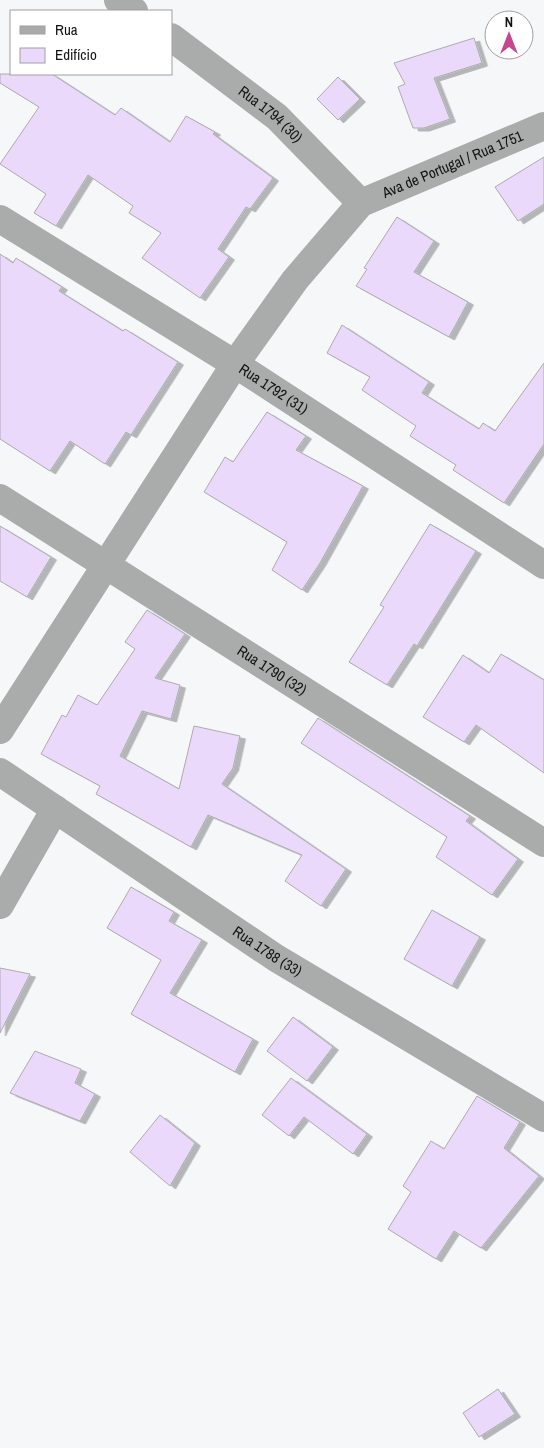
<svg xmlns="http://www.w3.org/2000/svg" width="544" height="1448" font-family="'Archivo Narrow',sans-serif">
<defs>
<filter id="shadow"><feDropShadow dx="5.5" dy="3" stdDeviation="0" flood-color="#0004"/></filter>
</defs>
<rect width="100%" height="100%" fill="#f5f7f8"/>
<path fill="#ebd9fc" stroke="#acabad" filter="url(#shadow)" d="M474 38 482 63 434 78 450 119 424 128H413L398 87 405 84 394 63Z
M0 74H52L115 115 121 108 170 142 186 116 215 132 213 134 273 178 250 209 246 207 218 249 229 257 200 298 142 258 161 233 129 213 133 206 88 175 56 226 34 213 46 194 0 164 39 107 0 83Z
M338 77 360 99 338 120 317 99Z
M544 157V204L518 221 495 187Z
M397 217 434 241 414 272 468 302 449 337 356 286 367 269 364 268Z
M0 254 13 263 16 258 62 287 59 291 123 331 125 329 178 362 131 435 126 432 105 464 70 441 50 471 0 439Z
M342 325 429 382 422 393 479 429 483 423 495 431 544 363V444L504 503 453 470 456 465 410 436 416 426 362 390 370 377 327 353Z
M267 412 306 436 296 450 363 486 320 563 302 590 272 570 287 542 204 492 225 457 233 462Z
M430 524 476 551 417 646 414 644 387 685 349 662 384 607 380 605Z
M0 526 51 557 27 597 0 581Z
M147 610 185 634 155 678 180 685 171 719 142 711 120 756 179 789 194 726 240 736 233 768 222 784 346 869 321 906 285 881 302 855 208 815 191 847 96 794 100 786 41 754 62 715 66 717 78 695 97 705 135 649 125 642Z
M501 654 544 680V773L476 725 464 742 423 717 463 655 489 673Z
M318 718 470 816 466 821 518 859 492 895 436 857 447 837 301 743Z
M131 887 174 912 169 921 202 940 170 993 253 1039 235 1072 131 1014 161 960 107 928Z
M432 910 480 937 452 986 404 959Z
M0 968 30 974 0 1033Z
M293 1017 333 1047 307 1081 267 1051Z
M35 1051 81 1069 75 1083 95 1094 80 1121 10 1093Z
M291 1078 367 1134 353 1154 304 1117 289 1136 262 1115Z
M477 1096 520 1122 504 1148 539 1176 481 1248 454 1231 436 1259 388 1229 411 1192 403 1186 431 1141 444 1149Z
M160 1115 195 1143 170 1186 130 1152Z
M498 1389 515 1414 479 1437 463 1413Z"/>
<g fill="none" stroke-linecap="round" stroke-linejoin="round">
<g stroke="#aaabab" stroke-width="28">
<path d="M118 0 134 11"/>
<path id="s1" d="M171 37 277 117 361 203"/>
<path id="s2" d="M0 219 235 364 544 565"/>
<path id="s3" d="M0 498 544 843"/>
<path id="s4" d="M0 730 235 364 295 280 361 203 544 126"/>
<path id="s5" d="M0 772 276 958 544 1118"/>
<path d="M0 905 55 809"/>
</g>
</g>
<g text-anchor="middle" stroke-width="4" stroke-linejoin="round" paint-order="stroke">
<g font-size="15" fill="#111212" stroke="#fff">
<text dy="5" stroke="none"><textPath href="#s1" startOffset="126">Rua 1794 (30)</textPath></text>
<text dy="5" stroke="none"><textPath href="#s4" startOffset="739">Ava de Portugal / Rua 1751</textPath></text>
<text dy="5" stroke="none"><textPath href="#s2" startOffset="322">Rua 1792 (31)</textPath></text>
<text dy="5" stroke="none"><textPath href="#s3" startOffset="322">Rua 1790 (32)</textPath></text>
<text dy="5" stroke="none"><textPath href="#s5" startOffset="322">Rua 1788 (33)</textPath></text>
</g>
</g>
<rect x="10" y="10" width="162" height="65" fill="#ffffff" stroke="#a0a0a0"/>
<rect x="20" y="26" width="25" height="8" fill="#aaabab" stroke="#a0a0a0"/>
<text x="55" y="35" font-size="15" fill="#111212">Rua</text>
<rect x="20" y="48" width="25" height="15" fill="#ebd9fc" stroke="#a0a0a0"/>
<text x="55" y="60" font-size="15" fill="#111212">Edifício</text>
<g transform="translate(509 35)"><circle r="24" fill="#ffffff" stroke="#a0a0a0"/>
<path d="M0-4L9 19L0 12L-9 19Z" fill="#c74690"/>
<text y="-8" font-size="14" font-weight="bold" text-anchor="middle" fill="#111212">N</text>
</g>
</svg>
